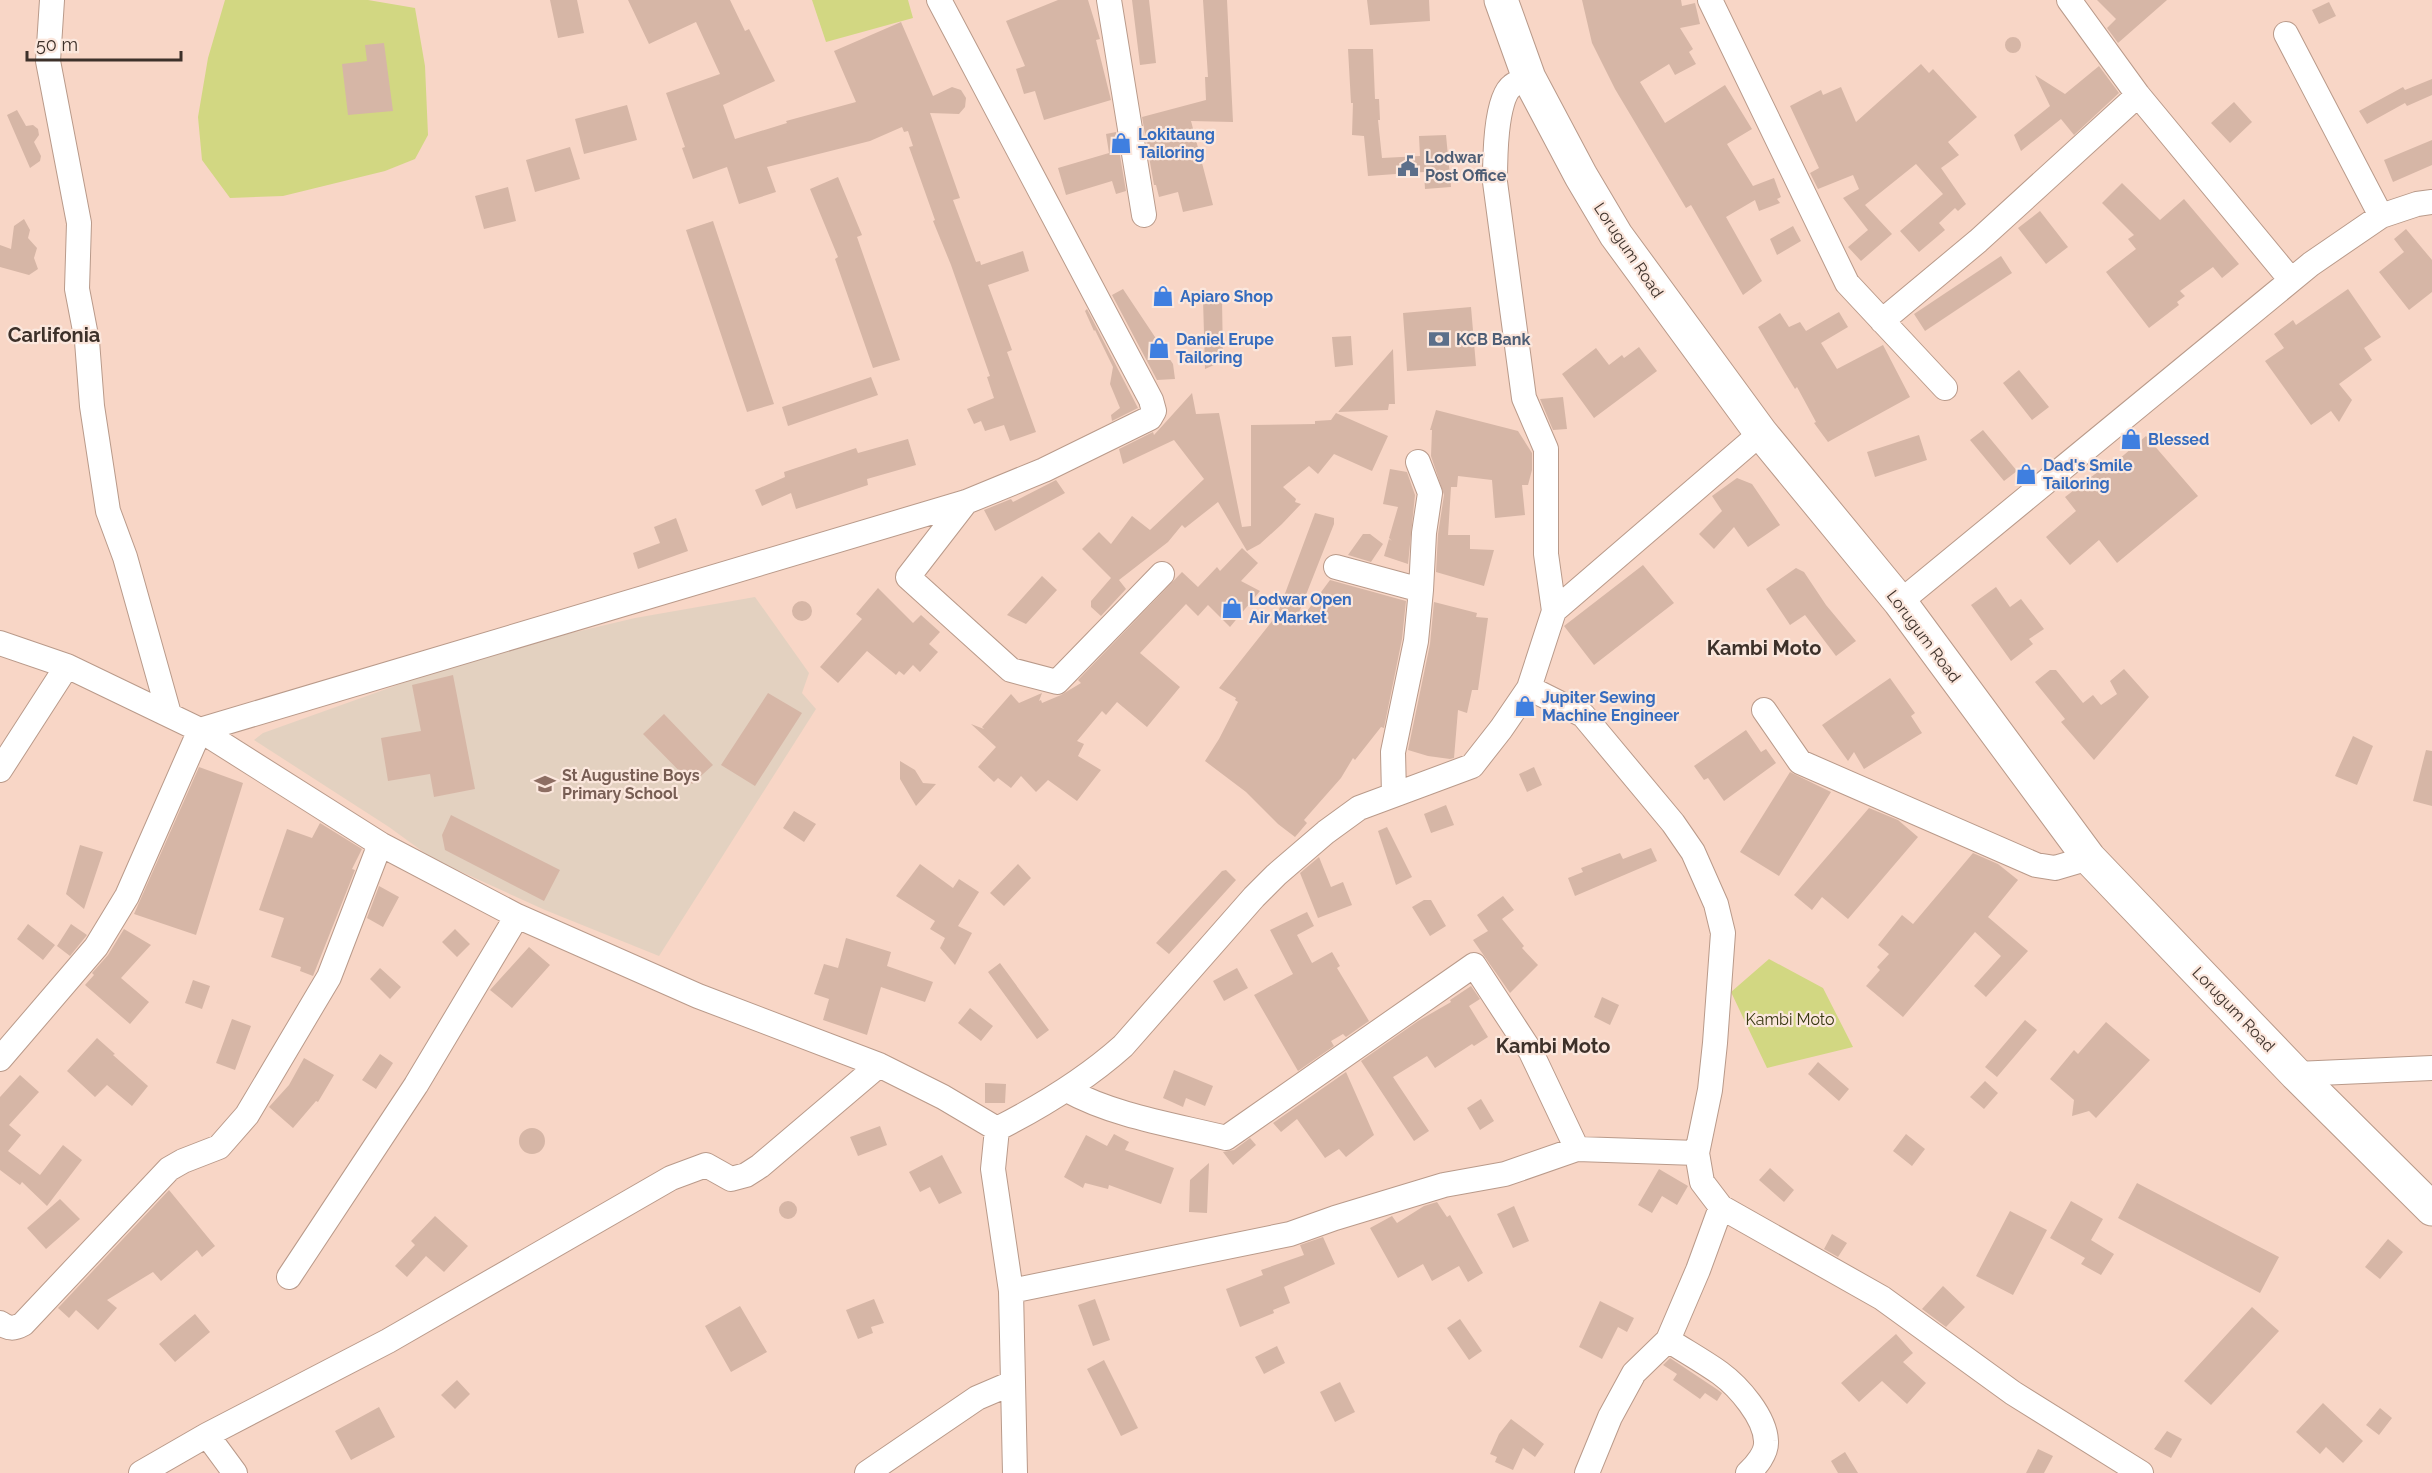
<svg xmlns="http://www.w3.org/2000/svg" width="2432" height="1473" font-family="Raleway,sans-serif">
<rect width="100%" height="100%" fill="#f8d6c6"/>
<path fill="#e3d1c0" d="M755 597 809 673 802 693 816 709 659 956 545 910 433 859 389 827 254 740 263 733 487 653 635 618Z"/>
<path fill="#d2d782" d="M225 0H368L415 8 425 66 428 135 415 159 385 171 283 196 230 198 202 160 198 117 208 58Z
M812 0H908L913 18 826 42Z
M1769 959 1823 988 1853 1047 1767 1068 1731 992Z"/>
<path fill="#d6b6a6" d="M550 0H577L584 33 558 38Z
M628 0H730L745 31 749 29 775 81 723 105 735 139 787 123 786 121 856 102 834 51 901 22 933 96 952 87 961 90 966 98 965 107 959 114 930 113 960 198 953 200 976 262 980 261 981 265 1023 251 1029 271 988 285 1012 350 1007 352 1036 432 1010 441 1004 425 985 431 981 421 974 424 967 409 994 398 987 377 990 376 951 265 933 221 935 220 909 147 913 146 908 131 904 132 902 127 870 141 767 167 776 192 739 204 727 167 693 179 682 148 685 147 666 93 720 74 696 22 649 44Z
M1058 0H1088L1100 39 1096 40 1111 100 1044 120 1035 91 1024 94 1016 69 1025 66 1006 21Z
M1132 0H1149L1156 63 1140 65Z
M1203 0H1227L1233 122 1191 121 1213 205 1183 212 1178 192 1159 197 1156 185H1154L1142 117 1206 100 1205 77H1208Z
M1367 0H1429L1430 21 1370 25Z
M1582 0H1681L1682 6 1695 3 1700 24 1680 28 1693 49 1689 52 1696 64 1675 75 1669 64 1640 82 1665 123 1725 85 1752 129 1727 144 1753 186 1774 178 1781 197 1777 199 1780 203 1759 211 1755 200 1726 217 1762 281 1743 295 1691 205 1686 208 1615 89 1592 43Z
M2097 0H2167L2118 43 2107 28 2116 19Z
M2329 2 2336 16 2319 24 2312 10Z
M2005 45a8 8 0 1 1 16 0a8 8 0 1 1-16 0Z
M384 43 393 111 348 115 342 64 367 61 365 45Z
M1348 49H1373L1375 99H1379L1380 120H1378L1382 158 1420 156 1419 136 1446 135 1451 187 1425 189 1424 172 1368 176 1364 136 1352 135 1353 103H1351Z
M1921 64 1929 73 1933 69 1977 117 1948 142 1959 155 1941 168 1966 204 1958 211 1955 208 1939 223 1945 230 1919 252 1900 231 1943 194 1916 164 1865 205 1892 234 1861 261 1848 247 1868 230 1843 198 1859 189 1853 175 1818 189 1810 173 1819 168 1790 106 1821 90 1823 95 1841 87 1856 122Z
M2099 66 2119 93 2074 135 2061 119 2021 151 2014 135 2050 106 2035 75 2065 94Z
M2432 79V95L2407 106 2405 103 2367 124 2359 111 2403 87 2405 90Z
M2234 102 2252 122 2230 143 2211 123Z
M627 105 637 140 584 154 575 119Z
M17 110 26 126 33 125 38 129 39 135 34 142 41 156 40 161 30 168 7 115Z
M1116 132 1126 191 1116 194 1112 181 1066 195 1058 168 1109 153 1106 134Z
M2432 140V165L2393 182 2384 160Z
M570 147 580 179 535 192 526 160Z
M838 177 862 235 857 237 900 360 873 368 835 259 838 257 810 189Z
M2122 183 2160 220 2184 199 2239 264 2222 278 2213 267 2180 291 2185 296 2177 302 2179 305 2149 328 2106 272 2136 249 2128 239 2134 235 2102 203Z
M508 187 516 221 484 229 475 196Z
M2040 211 2068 247 2046 264 2018 228Z
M24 219 30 230 28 238 37 248 34 258 38 269 29 275 0 267V245L11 249 14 226Z
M713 221 774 404 747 412 686 230Z
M1793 226 1801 241 1777 255 1770 239Z
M2406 229 2432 260V292L2409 310 2379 272 2404 252 2394 239Z
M2001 256 2012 273 1925 331 1914 314Z
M1123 289 1173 364 1175 379 1157 380 1112 295Z
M2348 289 2381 337 2364 348 2372 360 2339 384 2352 400 2339 422 2331 411 2311 425 2265 361 2284 348 2274 334 2293 320 2296 325Z
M1203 299H1222L1223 361 1205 369Z
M1471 307 1476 366 1407 371 1403 313Z
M1087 309 1138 408 1112 421 1111 415 1120 408 1110 384 1113 367 1095 330 1094 331 1085 311Z
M1839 312 1848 327 1821 343 1837 369 1883 345 1910 397 1828 442 1814 423 1816 422 1797 387 1795 389 1784 371 1758 327 1780 313 1789 327 1800 322 1806 331Z
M1351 336 1353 365 1335 367 1332 337Z
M1639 347 1657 371 1594 418 1562 374 1596 348 1609 365 1622 355 1624 358Z
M1393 349 1395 404H1389L1388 410 1338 412Z
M2019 370 2049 407 2032 420 2003 383Z
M871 377 878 395 788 426 782 407Z
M1192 393 1196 414 1219 413 1242 527 1251 526V425L1315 424V421L1331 420 1336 413 1388 436 1372 471 1334 454 1318 474 1309 466 1283 487 1296 499 1295 502 1301 504 1282 524 1260 544 1247 551 1218 502 1185 528 1182 525 1168 542 1119 580 1126 589 1101 616 1091 607V601L1111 578 1082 549 1099 532 1111 544 1132 516 1150 530 1204 479 1174 440 1123 464 1119 449 1153 432 1154 435Z
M1563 397 1567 429 1553 430 1540 399Z
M1436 410 1518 431 1532 453V470L1528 485H1522L1525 515 1495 518 1492 480 1458 476 1457 487H1451L1448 535H1470V549L1494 550 1484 586 1436 572 1438 534 1444 495 1431 456 1432 430H1430Z
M1983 430 2017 471 2004 481 1970 440Z
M1919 435 1927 460 1875 477 1867 452Z
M2146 436 2198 496 2117 563 2099 540 2070 565 2046 537 2076 511 2065 497 2116 458 2118 460Z
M908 439 916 465 867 479 868 485 796 509 791 493 762 506 755 490 785 477 784 472 856 448 858 453Z
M1390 469 1407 472 1415 495 1408 564 1384 556 1389 539 1392 541 1389 538 1398 507 1383 504Z
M1737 478 1752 484 1780 525 1748 547 1734 527 1714 549 1699 534 1722 511 1712 496Z
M1056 480 1065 493 995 531 984 510 1011 499 1013 502Z
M1315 513 1334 518V524L1296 620 1299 622 1330 580 1406 601 1402 639 1384 728 1381 727 1355 760 1353 758 1341 778 1304 820 1307 823 1295 837 1278 824 1246 792 1205 761 1219 739 1238 702 1235 700 1236 698 1219 688 1277 615Z
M676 518 688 551 638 569 633 553 660 543 654 527Z
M1363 534H1370L1383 544 1371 562 1348 555Z
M1242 548 1258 563 1241 581 1260 591 1230 627 1208 605 1198 616 1186 604 1140 653 1180 687 1147 727 1117 702 1106 715 1102 711 1077 741 1084 744 1078 756 1101 770 1077 801 1048 780 1036 792 1021 776 1011 788 998 778 994 782 978 767 996 747 971 724 984 729 982 727 1011 694 1019 703 1042 693 1039 701 1041 700 1042 703 1061 695 1081 683 1078 680 1182 572 1198 587 1217 567 1220 571Z
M1643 565 1674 603 1594 665 1564 626Z
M1796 568 1804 572 1826 605 1856 641 1836 656 1805 615 1790 625 1766 589Z
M1042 576 1057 590 1026 624 1007 615Z
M1996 587 2010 607 2021 599 2044 629 2029 639 2033 644 2011 661 1971 605Z
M878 588 913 623 921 615 940 632 929 644 938 652 920 672 913 665 904 675 899 671 896 675 867 651 838 683 820 667 862 619 856 614Z
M792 611a10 10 0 1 1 20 0a10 10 0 1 1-20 0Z
M1434 602 1477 613 1476 617 1488 618 1478 690H1472L1467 713 1458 710 1454 758 1450 759 1428 756 1408 750 1430 644Z
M2124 669 2149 697 2094 760 2061 722 2065 719 2035 682 2050 670H2056L2083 703 2093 695 2101 705 2117 694 2110 681Z
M453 675 475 789 434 797 430 774 388 781 381 738 421 731 412 685Z
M1890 678 1915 713 1911 716 1922 733 1864 769 1854 752 1848 761 1822 725Z
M768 693 802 713 755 786 721 765Z
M664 714 713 765 692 784 643 734Z
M1746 730 1761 752 1766 749 1776 763 1724 801 1708 778 1704 780 1694 766Z
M2353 736 2373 746 2357 785 2335 776Z
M2426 750 2432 751V806L2413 801Z
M900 761 915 770 923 783 936 784 916 806 900 779Z
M199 767 243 783 196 935 134 914Z
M1534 767 1542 785 1527 792 1519 774Z
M1790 772 1831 792 1779 876 1740 852Z
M1446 805 1454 825 1431 833 1424 814Z
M1869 808 1898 820 1918 837 1848 919 1822 897 1812 910 1794 895Z
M794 811 816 824 804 842 783 828Z
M451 815 560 870 544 901 445 850 442 835Z
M320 823 362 849 352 869 355 870 313 976 300 971 301 967 271 957 284 918 259 910 287 829 312 838Z
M1387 827 1412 877 1396 885 1378 831Z
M80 845 103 852 84 909 66 894Z
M1651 848 1657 861 1575 896 1568 878 1583 872 1581 868 1620 853 1623 859Z
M1973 853 1998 864 2018 880 1988 917 2028 951 1986 997 1974 986 2001 956 1975 932 1903 1017 1866 986 1880 970 1877 967 1889 954 1878 945 1902 915 1913 924Z
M1319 857 1331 887 1343 882 1352 905 1318 918 1300 873Z
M920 864 953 888 959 879 979 892 958 926 972 933 955 965 940 948 945 938 930 929 935 921 896 896Z
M1018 864 1031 878 1004 906 990 893Z
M1226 870 1236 880 1169 954 1156 943 1222 871Z
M379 886 399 897 383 927 367 918Z
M1503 896 1514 910 1502 919 1524 946 1522 948 1538 965 1510 993 1473 940 1488 931 1477 915Z
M1424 900H1431L1446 926 1430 936 1412 907Z
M1307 912 1314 926 1297 935 1312 963 1332 952 1340 966 1337 968 1369 1021 1346 1037 1343 1034 1331 1041 1334 1046 1298 1071 1254 995 1293 974 1270 930Z
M28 924 55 945 43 960 17 939Z
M71 924 87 935 70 956 57 946Z
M124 929 151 945 121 978 149 1002 130 1024 85 985 94 975 92 973 108 955Z
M455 929 470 944 457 957 442 942Z
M846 938 891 952 887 966 933 982 925 1002 881 987 867 1035 823 1020 829 999 814 994 824 964 838 968Z
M529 947 550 965 512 1008 490 990Z
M1000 963 1049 1030 1037 1039 988 972Z
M380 968 401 987 390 999 370 979Z
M1237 968 1248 988 1224 1001 1213 981Z
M193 980 210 986 202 1009 185 1003Z
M1471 986 1480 999 1469 1006 1488 1037 1474 1046 1472 1044 1435 1068 1427 1056 1393 1077 1429 1131 1414 1141 1361 1061 1418 1021 1451 1002 1450 1000Z
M1602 997 1619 1005 1610 1025 1594 1017Z
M970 1008 993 1026 981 1041 958 1023Z
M232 1019 251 1026 235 1070 216 1063Z
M2025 1020 2037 1030 1997 1077 1985 1067Z
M2106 1022 2150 1060 2096 1118 2089 1111 2072 1116 2074 1100 2050 1079 2074 1050 2078 1054Z
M97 1038 115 1054 113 1055 148 1086 132 1106 107 1085 95 1097 67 1071Z
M380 1054 393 1063 376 1089 362 1080Z
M304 1058 334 1075 318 1102 316 1101 293 1128 269 1107 289 1085Z
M1818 1062 1849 1089 1839 1101 1808 1074Z
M1174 1070 1213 1086 1205 1106 1186 1098 1183 1107 1163 1098Z
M1346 1072 1374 1135 1346 1157 1339 1149 1325 1158 1297 1119 1281 1132 1273 1123Z
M20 1075 39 1092 9 1125 21 1135 8 1151 40 1175 63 1145 82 1160 47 1206 22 1182 20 1185 0 1170V1097Z
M1985 1081 1998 1093 1984 1109 1970 1097Z
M985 1083 1006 1084 1005 1103H985Z
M1481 1099 1494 1121 1480 1130 1467 1108Z
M880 1126 887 1145 858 1156 850 1137Z
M519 1141a13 13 0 1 1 26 0a13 13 0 1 1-26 0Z
M1114 1134 1129 1142 1125 1150 1174 1168 1161 1204 1109 1185 1108 1189 1085 1183 1083 1188 1064 1177 1086 1135 1107 1146Z
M1906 1134 1925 1149 1912 1166 1893 1151Z
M1250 1138 1256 1145 1233 1165 1223 1152 1234 1150Z
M942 1155 962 1193 939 1204 930 1187 920 1192 909 1172Z
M1209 1163 1207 1213 1189 1212 1190 1180Z
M1770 1168 1794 1190 1784 1202 1759 1180Z
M1659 1169 1688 1186 1677 1205 1662 1196 1652 1213 1638 1205Z
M2137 1183 2279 1257 2260 1293 2118 1218Z
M169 1190 215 1246 202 1257 197 1250 161 1281 153 1272 107 1300 117 1308 98 1330 76 1310 69 1318 58 1308Z
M60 1199 80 1219 46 1249 27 1228Z
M2071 1201 2103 1219 2091 1240 2114 1254 2101 1275 2081 1264 2085 1258 2050 1238Z
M779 1210a9 9 0 1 1 18 0a9 9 0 1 1-18 0Z
M1437 1202 1447 1217 1450 1215 1483 1273 1468 1282 1459 1266 1432 1281 1423 1264 1398 1278 1370 1228 1392 1216 1397 1223 1424 1206Z
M1514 1206 1529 1241 1513 1248 1497 1214Z
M2010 1211 2047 1230 2013 1295 1976 1276Z
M435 1216 468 1246 444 1272 426 1256 407 1277 395 1266 415 1245 411 1241Z
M1832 1234 1847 1243 1838 1257 1824 1249Z
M1323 1237 1335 1264 1284 1287 1290 1303 1273 1310 1274 1313 1240 1327 1226 1289 1263 1275 1261 1270 1304 1255 1300 1245Z
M2388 1239 2403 1252 2380 1279 2365 1267Z
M1943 1286 1965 1307 1946 1327 1922 1309Z
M874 1299 884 1323 871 1327 873 1333 858 1339 846 1310Z
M1095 1299 1110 1340 1093 1346 1078 1305Z
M1600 1301 1634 1318 1627 1332 1618 1327 1602 1359 1579 1347Z
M740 1306 767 1352 731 1372 705 1326Z
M2252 1307 2279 1331 2211 1405 2184 1381Z
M195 1314 210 1332 175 1362 159 1344Z
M1460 1319 1482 1351 1469 1360 1447 1328Z
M1896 1334 1913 1353 1903 1362 1926 1383 1907 1404 1882 1381 1859 1402 1841 1383Z
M1277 1346 1285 1363 1264 1374 1255 1357Z
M1670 1358 1718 1390 1722 1393 1717 1401 1705 1393 1700 1399 1673 1380 1677 1374 1663 1365Z
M1104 1360 1138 1428 1121 1436 1087 1369Z
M457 1380 470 1394 455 1409 441 1395Z
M1340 1382 1355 1412 1335 1422 1320 1392Z
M2323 1403 2363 1441 2343 1463 2326 1447 2320 1454 2296 1432Z
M379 1407 395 1437 351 1460 335 1431Z
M2380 1408 2392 1418 2379 1435 2366 1425Z
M1511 1419 1544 1444 1535 1457 1523 1448 1513 1470 1495 1462 1497 1457 1490 1454 1499 1434Z
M2167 1431 2182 1439 2171 1458 2154 1449Z
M2038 1449 2053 1456 2044 1473H2026Z
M1845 1452 1858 1473H1838L1831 1461Z"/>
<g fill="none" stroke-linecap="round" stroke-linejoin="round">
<defs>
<path id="minor" d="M52 0 48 61 79 223 77 289 87 341 92 406 108 511 125 557 169 714
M1109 0 1144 215
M1710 0 1847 283 1945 388
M2069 0 2138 95 2291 280
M2286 34 2381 216
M1882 321 1978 241 2138 95
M966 502 908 577 1011 670 1057 682 1162 574
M1336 567 1421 590
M1900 602 2311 264 2381 216 2417 204 2432 202
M1554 611 1761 433
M0 643 67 666 200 730 380 844 517 916 698 996 879 1065 943 1097 997 1129
M1529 688 1583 715 1673 823 1693 852 1716 904 1723 933 1715 1043 1710 1090 1697 1153 1702 1182 1721 1207 1698 1270 1668 1340 1634 1373 1610 1417 1587 1473
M1764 710 1800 762 2036 865 2055 868 2089 858
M0 770 67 666
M1394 795 1393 752 1416 641 1421 590 1424 533 1430 493 1418 462
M0 1059 96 947 127 896 200 730 966 502 1044 470 1150 418 1154 411 1151 400 939 0
M2296 1074 2432 1068
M1067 1090C1114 1116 1174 1125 1226 1138L1474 965 1531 1052 1577 1149
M1721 1207 1882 1298 2013 1393 2141 1473
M289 1277 416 1085 517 916
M1011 1291 1290 1234 1335 1218 1444 1185 1505 1174 1577 1149 1697 1153
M0 1323C9 1329 14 1329 23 1324L169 1169 183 1161 219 1147 247 1115 329 977 380 844
M1668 1340C1685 1351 1703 1361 1720 1373 1739 1387 1765 1417 1766 1441 1767 1453 1756 1466 1748 1473
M207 1435 235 1473
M141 1473 207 1435 388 1341 671 1178 706 1165 731 1179 746 1175 760 1166 879 1065
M867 1473 977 1398 1012 1383
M1015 1473 1011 1291 993 1169 997 1129C1042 1106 1085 1080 1123 1046L1254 897 1276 875 1326 832 1359 808 1472 766 1501 729 1529 688 1554 611 1546 554V449L1524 398 1495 182C1495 162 1495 98 1512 86 1517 82 1524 80 1529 78"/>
<path id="secondary" d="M1501 0 1529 78 1581 176 1616 235 1761 433 1900 602 2089 858 2296 1074 2432 1209"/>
</defs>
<use href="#minor" stroke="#b99a8a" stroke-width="26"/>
<use href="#secondary" stroke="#b99a8a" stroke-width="35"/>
<use href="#minor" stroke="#fff" stroke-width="24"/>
<use href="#secondary" stroke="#fff" stroke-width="33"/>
</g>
<defs>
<symbol id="shop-bare" viewBox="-9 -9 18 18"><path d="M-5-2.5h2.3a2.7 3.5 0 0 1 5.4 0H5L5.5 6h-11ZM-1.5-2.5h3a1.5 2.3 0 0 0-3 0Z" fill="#3f7fe0" stroke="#fbe7dd" stroke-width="2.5" paint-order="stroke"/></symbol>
<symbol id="civic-bare" viewBox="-9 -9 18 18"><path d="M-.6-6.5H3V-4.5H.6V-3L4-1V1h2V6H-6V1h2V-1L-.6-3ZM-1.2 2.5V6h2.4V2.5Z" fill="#5c6f8a" stroke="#fbe7dd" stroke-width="2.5" paint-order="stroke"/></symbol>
<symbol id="bank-bare" viewBox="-9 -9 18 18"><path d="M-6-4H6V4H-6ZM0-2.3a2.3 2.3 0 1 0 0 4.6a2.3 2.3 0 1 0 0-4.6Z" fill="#5c6f8a" stroke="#fbe7dd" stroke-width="2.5" paint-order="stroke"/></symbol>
<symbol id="school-bare" viewBox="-9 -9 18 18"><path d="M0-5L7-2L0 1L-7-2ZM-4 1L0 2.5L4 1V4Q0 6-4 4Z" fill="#8d6e63" stroke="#fbe7dd" stroke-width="2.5" paint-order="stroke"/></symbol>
</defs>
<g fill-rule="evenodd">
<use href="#shop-bare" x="1106" y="128" width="30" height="30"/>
<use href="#civic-bare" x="1393" y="151" width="30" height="30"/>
<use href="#shop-bare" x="1148" y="281" width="30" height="30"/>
<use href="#bank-bare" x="1424" y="324" width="30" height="30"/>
<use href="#shop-bare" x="1144" y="333" width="30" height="30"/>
<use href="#shop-bare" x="2116" y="424" width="30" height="30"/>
<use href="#shop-bare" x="2011" y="459" width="30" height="30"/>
<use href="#shop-bare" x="1217" y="593" width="30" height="30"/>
<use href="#shop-bare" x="1510" y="691" width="30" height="30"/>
<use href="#school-bare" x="530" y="769" width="30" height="30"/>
</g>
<g text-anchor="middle" stroke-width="4.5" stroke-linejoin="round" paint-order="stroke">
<g font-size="16" font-weight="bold" fill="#366cbe" stroke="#fbe7dd" text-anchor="start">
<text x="1138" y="140">Lokitaung<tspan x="1138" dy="18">Tailoring</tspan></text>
<text x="1180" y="302">Apiaro Shop</text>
<text x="1176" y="345">Daniel Erupe<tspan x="1176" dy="18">Tailoring</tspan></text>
<text x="2148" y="445">Blessed</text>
<text x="2043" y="471">Dad's Smile<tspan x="2043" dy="18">Tailoring</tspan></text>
<text x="1249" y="605">Lodwar Open<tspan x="1249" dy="18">Air Market</tspan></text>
<text x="1542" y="703">Jupiter Sewing<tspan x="1542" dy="18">Machine Engineer</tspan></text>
</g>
<g font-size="16" font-weight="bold" fill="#4e5e75" stroke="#fbe7dd" text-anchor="start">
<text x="1425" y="163">Lodwar<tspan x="1425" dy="18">Post Office</tspan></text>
<text x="1456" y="345">KCB Bank</text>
</g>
<g font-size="16" fill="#3d312a" stroke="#fbe7dd">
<text transform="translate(1629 250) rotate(56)" y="6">Lorugum Road</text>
<text transform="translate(1924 636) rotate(53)" y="6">Lorugum Road</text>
<text transform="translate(2234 1009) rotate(46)" y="6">Lorugum Road</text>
</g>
<g font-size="16" font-weight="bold" fill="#785e54" stroke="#fbe7dd" text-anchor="start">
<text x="562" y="781">St Augustine Boys<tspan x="562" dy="18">Primary School</tspan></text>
</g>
<g font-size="16" fill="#373810" stroke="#fbe7dd">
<text x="1790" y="1025">Kambi Moto</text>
</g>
<g font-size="20" font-weight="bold" fill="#3d312a" stroke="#fbe7dd">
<text x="54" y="342">Carlifonia</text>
<text x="1764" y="655">Kambi Moto</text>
<text x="1553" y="1053">Kambi Moto</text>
</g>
</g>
<path d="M27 51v9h154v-9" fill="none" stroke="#3d312a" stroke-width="3"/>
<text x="36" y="51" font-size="18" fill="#3d312a" stroke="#fbe7dd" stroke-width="4.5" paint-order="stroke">50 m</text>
</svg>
